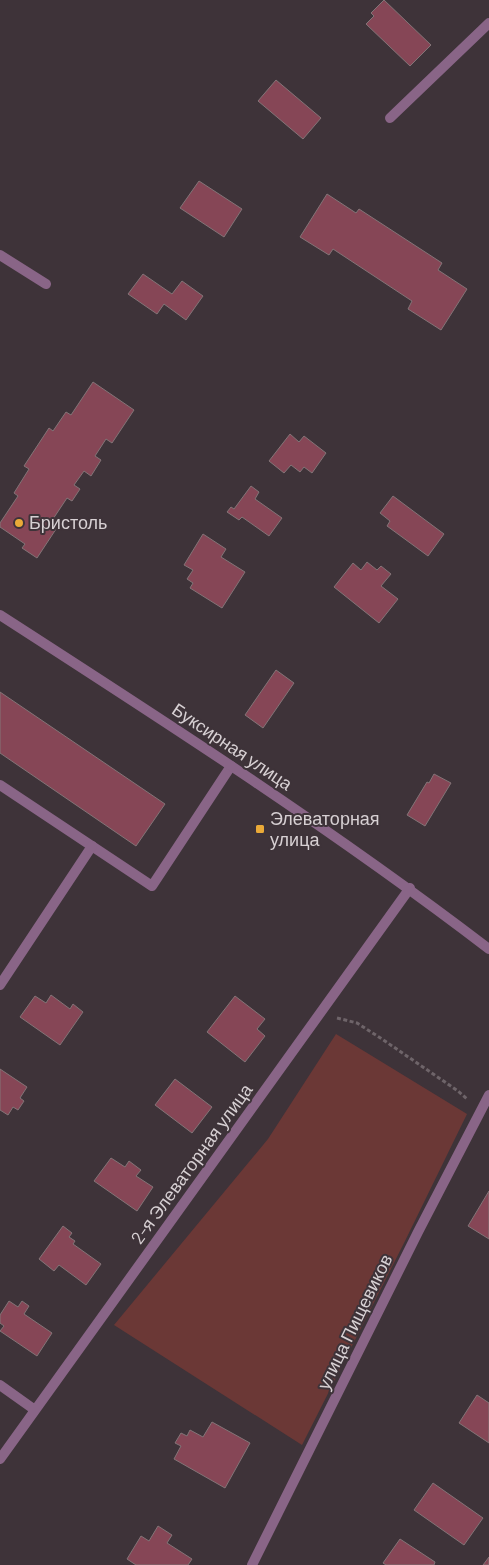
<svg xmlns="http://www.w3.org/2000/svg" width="489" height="1565" font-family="Barlow,sans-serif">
<rect width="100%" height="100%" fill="#3e3339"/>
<path fill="#6b3836" d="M336 1034 467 1114 405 1241 302 1445 114 1325 268 1139Z"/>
<path fill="#864656" stroke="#837477" d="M384 0 431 45 410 66 366 24 374 16 371 13Z
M276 80 321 118 303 139 258 101Z
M199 181 242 209 224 237 180 208Z
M327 194 356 213 359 209 442 263 438 270 467 289 441 330 408 309 412 301 333 249 329 255 300 237Z
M143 274 172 294 182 281 203 296 186 320 164 304 157 314 128 294Z
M93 382 134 410 112 443 106 439 95 456 101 460 91 476 84 471 74 485 80 489 72 501 67 498 53 519 60 523 37 558 22 548 25 544 0 527V523L18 496 14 493 29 469 24 466 49 428 53 431 66 412 71 415Z
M290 434 299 442 304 436 326 453 312 473 304 467 300 472 291 465 284 473 269 461Z
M251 486 259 492 255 499 282 518 269 536 242 517 239 520 227 512 231 507 234 509Z
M393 496 444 534 428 556 387 526 390 521 380 513Z
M203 534 226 549 221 557 245 572 222 608 190 588 193 583 187 579 193 570 184 565Z
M367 562 377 570 381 566 391 574 381 586 398 599 379 623 334 587 353 563 361 570Z
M276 670 294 683 263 728 245 715Z
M0 692 165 804 136 846 0 753Z
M434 774 451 783 425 826 407 815 427 782 429 783Z
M51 995 70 1009 73 1004 83 1012 60 1045 20 1017 35 996 46 1003Z
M235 996 265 1019 257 1029 265 1036 245 1062 207 1032Z
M0 1069 27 1087 20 1098 24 1101 18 1110 13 1107 8 1115 0 1110Z
M175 1079 212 1107 192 1133 155 1105Z
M111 1158 125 1167 129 1161 141 1170 136 1176 153 1187 137 1211 94 1181Z
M489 1191V1239L468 1226Z
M63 1226 72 1233 69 1237 75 1241 73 1244 101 1264 86 1285 59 1265 54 1271 39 1259Z
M9 1301 18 1307 22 1301 29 1306 24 1314 52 1333 37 1356 0 1331 4 1326 0 1323V1315Z
M477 1395 489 1403V1443L459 1423Z
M212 1422 250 1443 225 1488 174 1459 181 1446 175 1443 181 1433 187 1436 190 1430 203 1437Z
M433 1483 483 1518 464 1545 414 1510Z
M158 1526 172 1535 167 1543 192 1559 188 1565H136L127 1559 141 1536 149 1541Z
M400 1539 435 1562 434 1565H386L383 1563Z
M489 1557V1565H483Z"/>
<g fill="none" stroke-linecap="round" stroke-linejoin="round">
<path stroke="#6e6469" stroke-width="3" stroke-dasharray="4 2.5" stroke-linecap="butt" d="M337 1018 357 1023 382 1039 458 1091 467 1099"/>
<path stroke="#896587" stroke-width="10" d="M0 255 46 284
M0 785 152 886 231 766"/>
<path stroke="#896587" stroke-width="10" d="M390 118 489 23
M0 615C166 722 332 829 489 949
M0 985 92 846
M0 1385 35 1410
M0 1459 410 888
M252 1565 418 1232 489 1095"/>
</g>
<g fill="#eaaa38" stroke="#3e3339" stroke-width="2">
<circle cx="19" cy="523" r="5"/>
<rect x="255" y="824" width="10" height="10" rx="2.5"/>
</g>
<g text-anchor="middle" stroke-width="4" stroke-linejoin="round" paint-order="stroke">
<g font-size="18" fill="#d7d0d3" stroke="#3e3339" text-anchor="start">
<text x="29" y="529">Бристоль</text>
<text x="270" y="825">Элеваторная<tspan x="270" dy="21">улица</tspan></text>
</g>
<g font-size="18" fill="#d7d0d3" stroke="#3e3339">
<text transform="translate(232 747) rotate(34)" y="6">Буксирная улица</text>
<text transform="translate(192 1164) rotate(-54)" y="6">2-я Элеваторная улица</text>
<text transform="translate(355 1322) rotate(-64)" y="6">улица Пищевиков</text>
</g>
</g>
</svg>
